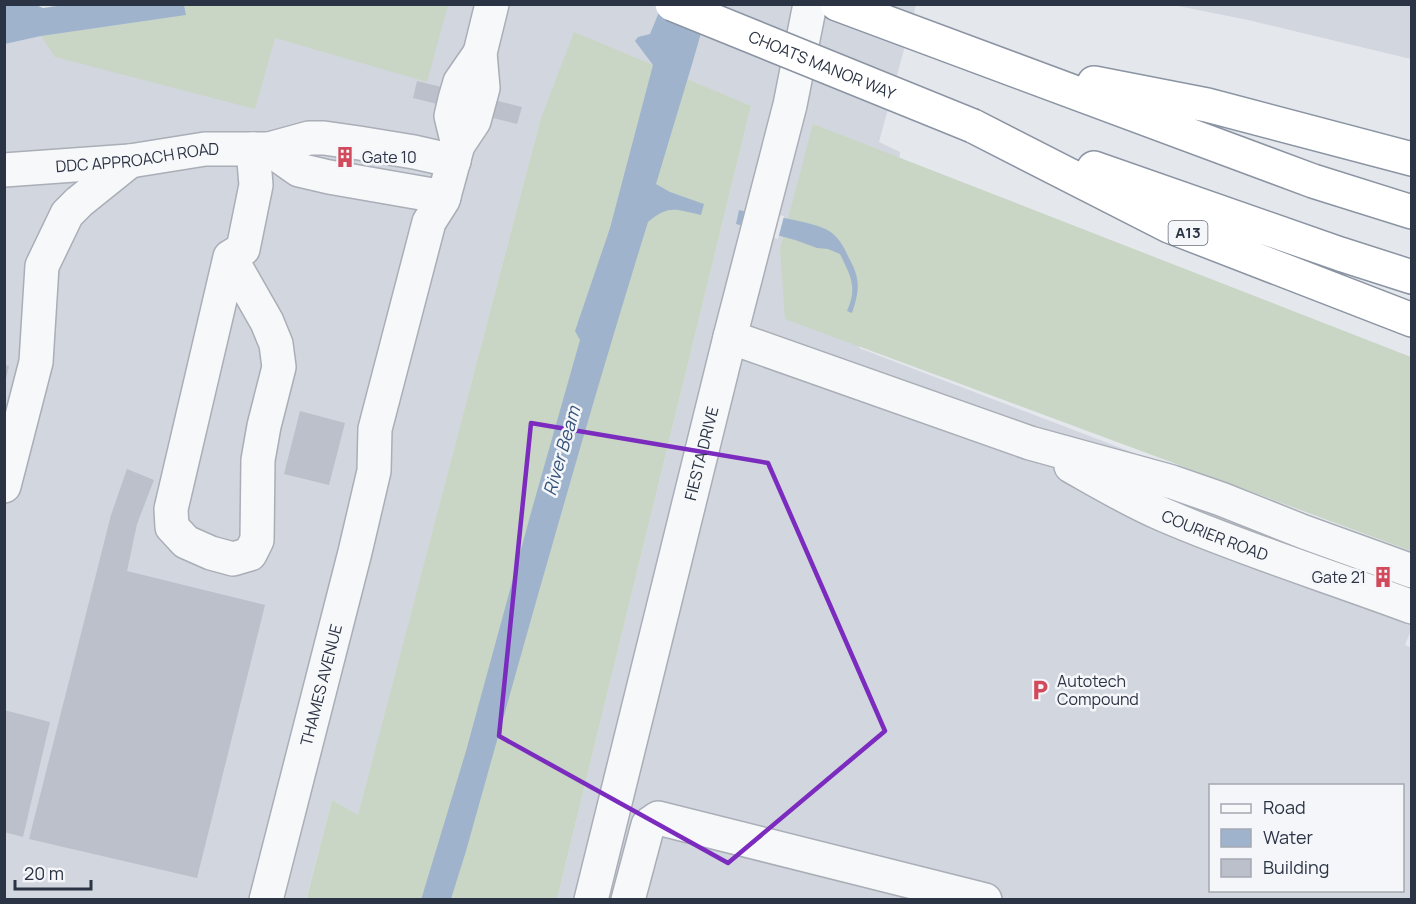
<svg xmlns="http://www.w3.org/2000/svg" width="1416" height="904" font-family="Manrope,sans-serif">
<rect width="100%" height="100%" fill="#e4e7ec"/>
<path fill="#d2d6de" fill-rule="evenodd" d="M52 4 916 5 879 142 900 152 891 242 859 348 1411 559V630L1405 645 1412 648 1411 899H557L751 106 540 121 358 816 332 800 306 899H5L4 44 41 36ZM1210 786H1402V890H1210Z
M1173 5H1411V59L1248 20Z"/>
<path fill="#c9d6c5" d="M184 5H448L427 82 275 38 255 109 55 57 41 36 185 15Z
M574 32 751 106 557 899 306 900 332 800 358 815 540 121Z
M813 124 1411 357V551L785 319 780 249Z"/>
<path fill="#9fb4cc" d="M72 4 184 5 186 15 41 36 5 44V5H36L43 8Z
M662 5H709L693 61 656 184 670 192 704 204 701 215C676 210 670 204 648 222 583 431 525 641 466 851L451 899 421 900 466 751 532 509 580 340 575 331 610 228 653 65 635 41 638 37 650 34Z
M739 210C758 214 820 222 832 233 841 240 845 250 850 260 861 280 859 292 852 313L847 311C858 287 850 275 840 254L828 249 817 248 795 240 736 224Z"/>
<path fill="#e4e7ec" d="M779 215 784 216 778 239 772 237Z"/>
<path fill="#bbc0ca" d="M417 81 522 107 517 124 413 98Z
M337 150 356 154 354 164 335 161Z
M4 365 9 366 5 383 4 382Z
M300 411 345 423 329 485 284 474Z
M127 469 154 480 137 524 127 571 265 605 197 878 29 839 111 515Z
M4 710 50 722 23 837 4 832Z"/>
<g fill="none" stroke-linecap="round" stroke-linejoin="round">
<defs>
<g id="minor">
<path d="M458 145 451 116 455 99 460 82 480 53"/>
<path d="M269 149 299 170 329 177 444 197"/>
<path id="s1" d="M4 170 130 161 205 149H269L309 138H324L359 143 414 152 454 161"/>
<path d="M230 257 267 322 276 344 279 367 264 426 258 460 257 540 250 554 233 559 211 553 186 542 172 527 171 509 230 257 243 249 256 185 253 149"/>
<path d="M730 337 1030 443 1172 482 1221 499 1304 532 1412 571"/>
<path id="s2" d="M1071 466C1101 483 1131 501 1164 515 1245 550 1329 576 1412 607"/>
<path d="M4 486 36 362 42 266 67 214 79 202 130 161"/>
<path id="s3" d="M266 900 355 552 374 471 375 429 429 222 443 200 458 145 474 121 483 88 480 53 492 4"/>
<path id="s4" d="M591 900 730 337 790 105 810 4"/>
<path d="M628 900 648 825 658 818 985 900"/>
</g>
<path id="highway" d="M837 4 1313 181 1412 212
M1094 83 1207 105 1412 159
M973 126 1169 226 1412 320
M1094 168 1340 254 1412 277"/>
</defs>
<use href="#minor" stroke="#a9aeb7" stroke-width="36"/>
<use href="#highway" stroke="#8b94a3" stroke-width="36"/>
<use href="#minor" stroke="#f7f8fa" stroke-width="33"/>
<use href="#highway" stroke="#fff" stroke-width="33"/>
<defs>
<g id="highway-bridge">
<path id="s5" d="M672 4 973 126"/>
</g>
</defs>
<use href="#highway-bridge" stroke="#8b94a3" stroke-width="36" stroke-linecap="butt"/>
<use href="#highway-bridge" stroke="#fff" stroke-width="33"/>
</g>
<path fill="none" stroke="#7b2cbf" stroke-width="4.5" stroke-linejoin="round" d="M531 423 768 463 885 731 728 863 499 736Z"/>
<defs>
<symbol id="building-bare" viewBox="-9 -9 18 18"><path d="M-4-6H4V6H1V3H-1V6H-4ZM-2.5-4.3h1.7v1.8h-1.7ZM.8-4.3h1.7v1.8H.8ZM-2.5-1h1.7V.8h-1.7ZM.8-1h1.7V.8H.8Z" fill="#d1495b" stroke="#f4f6f9" stroke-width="2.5" paint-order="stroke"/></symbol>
<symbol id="parking-bare" viewBox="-9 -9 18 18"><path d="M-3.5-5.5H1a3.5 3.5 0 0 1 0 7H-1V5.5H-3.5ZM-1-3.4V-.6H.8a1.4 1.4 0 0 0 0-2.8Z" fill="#d1495b" stroke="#f4f6f9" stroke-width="2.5" paint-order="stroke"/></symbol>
</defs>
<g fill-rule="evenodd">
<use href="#building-bare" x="330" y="142" width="30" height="30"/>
<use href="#building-bare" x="1368" y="562" width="30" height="30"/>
<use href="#parking-bare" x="1025" y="675" width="30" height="30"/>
</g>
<g text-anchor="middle" stroke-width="5" stroke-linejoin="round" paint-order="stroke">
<rect fill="#f4f6f9" stroke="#676e7b" stroke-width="1.5" x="1168.5" y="221" width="39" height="24" rx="4.5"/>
<g font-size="15" font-weight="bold" fill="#2b3445">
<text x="1188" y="238">A13</text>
</g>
<g font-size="16" fill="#2b3445" stroke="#f4f6f9">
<text dy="6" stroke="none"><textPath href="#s5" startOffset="162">CHOATS MANOR WAY</textPath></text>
<text dy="6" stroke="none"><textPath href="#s1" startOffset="134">DDC APPROACH ROAD</textPath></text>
<text dy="6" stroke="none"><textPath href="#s4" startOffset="460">FIESTA DRIVE</textPath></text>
<text dy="6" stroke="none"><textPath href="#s2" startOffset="160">COURIER ROAD</textPath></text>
<text dy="6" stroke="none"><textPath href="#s3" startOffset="222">THAMES AVENUE</textPath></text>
</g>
<g font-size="16" fill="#2b3445" stroke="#f4f6f9" text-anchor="start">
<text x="362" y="163">Gate 10</text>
<text x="1366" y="583" text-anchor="end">Gate 21</text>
<text x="1057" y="687">Autotech<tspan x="1057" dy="18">Compound</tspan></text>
</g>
<g font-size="18" font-style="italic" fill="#34527a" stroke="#f4f6f9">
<text transform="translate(562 451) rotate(-74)" y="6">River Beam</text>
</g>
</g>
<rect width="1416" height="904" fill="none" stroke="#2b3445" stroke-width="12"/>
<rect x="1209" y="784" width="195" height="108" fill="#f4f6f9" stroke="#a4a8b1" stroke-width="1.5"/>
<rect x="1221" y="804" width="30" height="9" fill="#f7f8fa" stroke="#a4a8b1" stroke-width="1.5"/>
<text x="1263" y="814" font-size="18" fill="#2b3445">Road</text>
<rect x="1221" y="829" width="30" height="18" fill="#9fb4cc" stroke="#a4a8b1" stroke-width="1.5"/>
<text x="1263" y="844" font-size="18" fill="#2b3445">Water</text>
<rect x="1221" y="859" width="30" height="18" fill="#bbc0ca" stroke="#a4a8b1" stroke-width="1.5"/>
<text x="1263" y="874" font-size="18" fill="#2b3445">Building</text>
<path d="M15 880v9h76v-9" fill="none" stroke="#2b3445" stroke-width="3"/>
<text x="24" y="880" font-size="18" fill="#2b3445" stroke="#f4f6f9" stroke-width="4.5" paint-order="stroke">20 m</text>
</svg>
